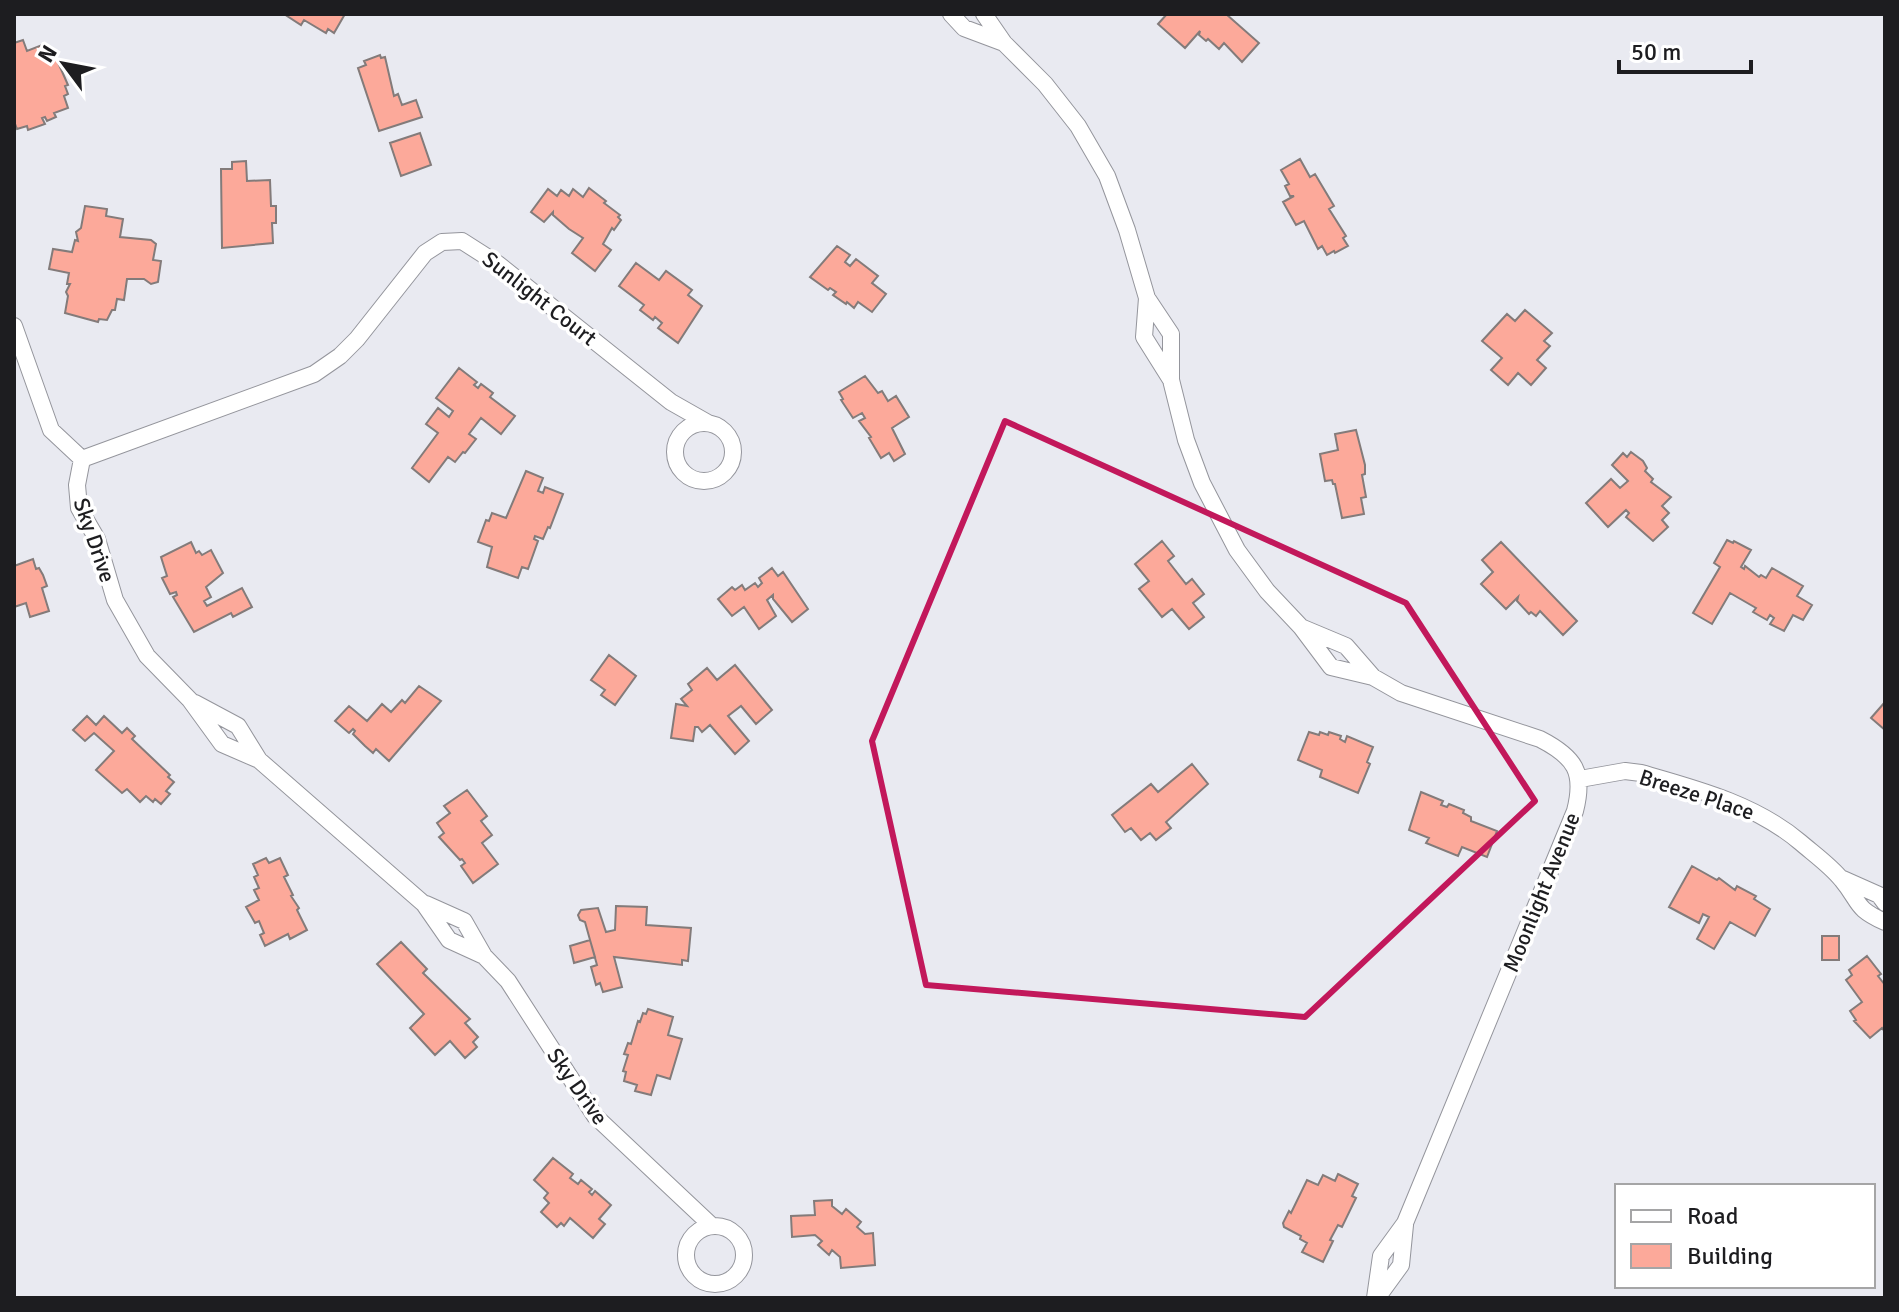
<svg xmlns="http://www.w3.org/2000/svg" width="1899" height="1312" font-family="Signika,sans-serif">
<rect width="100%" height="100%" fill="#e9eaf1"/>
<path fill="#fca99a" stroke="#837b7a" stroke-width="2" d="M284 14H345L334 33 328 29 326 33 304 20 301 25Z
M1167 14H1226L1259 43 1242 62 1224 43 1219 49 1208 39 1206 41 1199 35 1200 31 1185 48 1158 24Z
M23 40 27 51 42 45 53 51 68 85 65 86 68 94 64 96 68 108 54 113 56 117 47 121 45 117 42 118 45 124 28 130 27 126 17 129 14 121V43Z
M380 55 381 58 385 57 394 96 398 94 402 105 416 100 422 117 379 131 358 68 366 65 364 61Z
M420 133 431 165 401 176 390 143Z
M1300 159 1310 177 1315 174 1334 206 1329 209 1346 236 1343 238 1348 246 1335 253 1334 251 1327 255 1322 246 1318 249 1304 221 1296 225 1283 202 1294 196H1290L1285 186 1289 184 1281 170Z
M246 161 247 181 270 180 271 206H276V223H272L273 243 222 248 221 169H232V162Z
M589 188 606 201 604 203 620 215 618 217 621 220 614 230 612 228 603 244 611 250 595 271 572 253 583 238 569 229 553 215V212L544 222 531 212 548 189 557 196 561 190 569 196 573 189 583 197Z
M85 206 107 209 106 216 123 219 120 237 151 240 156 244 153 260 161 261 158 282 151 284 144 279H127L124 300 117 299 115 310H112L107 320 99 319 98 322 65 313 68 296 66 292 70 284H67L69 273 49 269 53 249 72 252 75 240 78 241 76 232 81 228Z
M837 246 850 255 845 262 850 266 856 259 878 276 872 283 886 294 872 312 858 302 854 308 847 302 846 304 833 295 836 292 830 288 828 290 810 277Z
M636 263 659 280 666 271 692 290 688 295 702 306 678 343 658 328 662 323 655 317 653 320 640 310 644 305 619 286Z
M1525 310 1552 333 1544 341 1550 346 1537 360 1546 368 1531 385 1518 373 1508 385 1491 370 1502 358 1482 341 1507 314 1515 321Z
M459 368 477 382 474 385 478 388 481 384 493 393 490 397 515 416 501 434 481 418 469 434 476 439 465 453 463 452 455 462 448 457 429 482 412 468 438 433 426 424 438 408 449 417 453 411 436 398Z
M865 376 878 393 882 391 888 401 896 396 909 417 892 428 905 454 894 461 889 453 881 458 869 438 871 437 859 421 865 418 862 413 853 418 841 400 843 399 839 392Z
M1356 430 1365 465V474L1362 475 1366 497 1361 498 1364 514 1342 518 1335 484H1333L1332 480 1325 481 1320 454 1338 450 1335 434Z
M1631 452 1643 461 1647 468 1645 471 1653 479 1651 482 1671 497 1662 506 1669 513 1662 520 1668 527 1653 541 1626 517 1629 513 1626 510 1608 527 1586 503 1611 479 1620 488 1628 481 1612 465 1623 453 1627 457Z
M526 471 543 478 538 491 543 493 545 487 563 494 550 528 548 527 543 539 535 536 534 539 538 541 528 569 522 567 518 578 487 567 492 547 478 542 486 520 489 521 492 513 506 518Z
M1727 540 1733 543 1734 541 1751 550 1741 567 1744 569 1745 566 1759 577 1761 575 1766 578 1772 568 1803 586 1797 596 1812 605 1803 620 1793 615 1784 631 1770 624 1774 618 1770 615 1767 620 1753 612 1756 608 1730 593 1712 624 1693 613 1720 567 1714 563Z
M1162 541 1174 556 1168 561 1186 584 1192 579 1204 594 1193 603 1204 617 1189 629 1172 609 1162 617 1139 589 1149 581 1135 564Z
M191 542 196 553 199 551 202 555 211 550 223 573 206 587 211 597 204 601 207 606 242 588 252 607 233 617 231 613 194 632 173 597 177 595 176 592 170 594 162 578 167 576 161 557Z
M1501 542 1577 621 1563 635 1540 611 1536 616 1531 612 1529 614 1517 601 1518 597 1506 609 1481 584 1493 572 1482 560Z
M33 559 36 569 39 568 43 575 47 586 42 588 49 611 30 617 26 603 14 607V566Z
M772 568 778 576 783 572 808 609 792 622 773 599V595L767 600 776 616 759 629 744 607 732 616 718 599 732 587 735 590 742 585 745 590 755 583 758 587 762 583 759 578Z
M609 655 636 676 615 705 601 695 605 690 591 680Z
M735 665 772 710 756 724 741 706 728 716 749 741 735 754 710 725 702 732 698 727H695L693 741 671 738 676 704 687 706 681 699 692 690 688 684 707 668 717 680Z
M419 686 441 701 389 761 376 749 373 753 365 746 353 734 355 731 353 729 349 733 335 721 349 706 367 721 382 704 391 712 402 700 405 703Z
M1885 702V730L1871 718Z
M87 716 96 725 104 716 122 733 127 728 135 736 132 739 170 775 168 777 174 782 166 791 170 794 161 804 155 799 153 802 146 796 140 802 127 789 122 793 96 770 114 751 94 733 85 741 73 730Z
M1309 732 1319 735 1320 732 1328 735 1329 732 1341 736 1340 739 1345 742 1347 736 1373 747 1367 762 1370 764 1358 793 1320 777 1322 770 1298 760Z
M1192 764 1208 784 1166 822 1171 828 1156 840 1150 833 1141 840 1131 828 1125 832 1112 815 1151 784 1158 792Z
M467 790 487 816 481 821 492 835 482 843 498 864 473 883 461 866 465 863 462 859 460 860 439 837 444 833 437 823 450 813 444 806Z
M1421 792 1443 801 1441 805 1447 807 1449 804 1464 810 1463 813 1471 817V821L1497 831 1487 857 1462 847 1458 856 1426 843 1429 838 1409 830Z
M266 858 269 863 280 858 288 875 284 877 293 895 291 896 299 908 297 910 307 930 290 939 288 934 265 946 260 935 264 933 259 921 255 923 246 907 259 900 254 890 259 888 254 877 258 875 253 864Z
M1692 866 1717 880 1719 878 1735 890 1737 886 1756 896 1754 899 1770 909 1755 936 1730 922 1714 949 1697 939 1709 917 1703 914 1699 923 1669 907Z
M616 906 647 907 646 925 691 928 688 961 682 960V965L614 957 622 987 603 992 600 983 596 985 591 967 597 965 585 922 580 920 578 915 581 910 598 908 606 932 615 930Z
M1822 936H1839V960H1822Z
M590 940 595 957 574 963 570 946Z
M401 942 427 969 423 973 470 1019 465 1023 478 1037 473 1042 477 1047 465 1058 450 1041 435 1055 410 1028 424 1014 377 964Z
M1867 956 1881 974 1878 976 1885 985V1032L1882 1028 1870 1038 1854 1021 1856 1020 1850 1011 1862 1002 1846 980 1852 975 1849 970Z
M648 1009 673 1017 668 1035 682 1039 670 1079 657 1075 651 1095 635 1091 637 1085 624 1081 626 1072 623 1071 628 1055 624 1054 628 1043 631 1044 638 1021 640 1022 643 1013 646 1014Z
M553 1158 573 1174 570 1178 578 1184 581 1180 592 1189 589 1192 592 1195 595 1191 611 1205 599 1219 605 1224 593 1238 570 1218 564 1226 561 1223 557 1227 541 1212 549 1203 544 1198 548 1193 534 1180Z
M1338 1174 1358 1184 1352 1196 1356 1198 1342 1227 1338 1225 1330 1240 1333 1241 1323 1262 1302 1252 1307 1243 1300 1239 1301 1236 1284 1227 1283 1223 1289 1211 1291 1213 1307 1180 1318 1185 1323 1175 1335 1181Z
M832 1200V1206L842 1214 846 1209 861 1222 857 1227 865 1234 873 1233 875 1265 841 1268 840 1257 832 1250 829 1255 818 1245 822 1241 815 1235 792 1237 791 1216 815 1215 814 1201Z"/>
<g fill="none" stroke-linecap="round" stroke-linejoin="round">
<defs>
<path id="minor" d="M951 14 964 28 1004 43
M984 14 1004 43 1045 84 1078 126 1107 176 1127 230 1147 298 1171 334V380L1186 440 1202 483 1237 550 1267 591 1301 627 1331 667 1373 677 1401 693 1540 739C1575 757 1585 772 1575 811L1405 1223 1381 1256 1375 1298
M1147 298 1144 337 1171 380
M14 326 51 430 82 459 77 485 79 508 97 539 115 600 147 656 190 700 222 744 259 760 424 904 449 940 484 956
M675 452a29 29 0 1 1 58 0a29 29 0 1 1-58 0Z
M82 459 314 374 340 356 357 339 425 253 442 242 462 241 498 264 671 402 708 423
M1303 628 1346 646 1373 677
M195 703 238 726 259 760
M1580 779 1625 771 1641 773C1697 789 1755 804 1800 842 1814 854 1831 866 1842 880 1861 903 1854 908 1885 922
M1843 879 1879 895 1885 903
M426 904 464 921 484 956 508 981 595 1116 712 1226
M686 1255a29 29 0 1 1 58 0a29 29 0 1 1-58 0Z
M1377 1298 1401 1265 1405 1225"/>
</defs>
<use href="#minor" stroke="#94959c" stroke-width="18"/>
<use href="#minor" stroke="#fff" stroke-width="16"/>
</g>
<path fill="none" stroke="#c2185b" stroke-width="6" stroke-linejoin="round" d="M1005 421 1406 603 1535 801 1305 1017 926 985 872 741Z"/>
<g text-anchor="middle" stroke-width="7" stroke-linejoin="round" paint-order="stroke">
<g font-size="22" fill="#1d1d20" stroke="#fff">
<text transform="translate(540 298) rotate(38)" y="8">Sunlight Court</text>
<text transform="translate(95 540) rotate(71)" y="8">Sky Drive</text>
<text transform="translate(1697 794) rotate(18)" y="8">Breeze Place</text>
<text transform="translate(1541 892) rotate(-68)" y="8">Moonlight Avenue</text>
<text transform="translate(578 1086) rotate(55)" y="8">Sky Drive</text>
</g>
</g>
<rect width="1899" height="1312" fill="none" stroke="#1d1d20" stroke-width="32"/>
<rect x="1615" y="1184" width="260" height="104" fill="#ffffff" stroke="#a5a5a6" stroke-width="2"/>
<rect x="1631" y="1210" width="40" height="12" fill="#ffffff" stroke="#a5a5a6" stroke-width="2"/>
<text x="1687" y="1224" font-size="24" fill="#1d1d20">Road</text>
<rect x="1631" y="1244" width="40" height="24" fill="#fca99a" stroke="#a5a5a6" stroke-width="2"/>
<text x="1687" y="1264" font-size="24" fill="#1d1d20">Building</text>
<g transform="translate(64 64) rotate(302)" stroke="#ffffff" stroke-width="6" paint-order="stroke">
<path d="M0-6L14 30L0 20L-14 30Z" fill="#1d1d20"/>
<text y="-12" font-size="22" font-weight="bold" text-anchor="middle" fill="#1d1d20">N</text>
</g>
<path d="M1619 60v12h132v-12" fill="none" stroke="#1d1d20" stroke-width="4"/>
<text x="1631" y="60" font-size="24" fill="#1d1d20" stroke="#ffffff" stroke-width="6" paint-order="stroke">50 m</text>
</svg>
